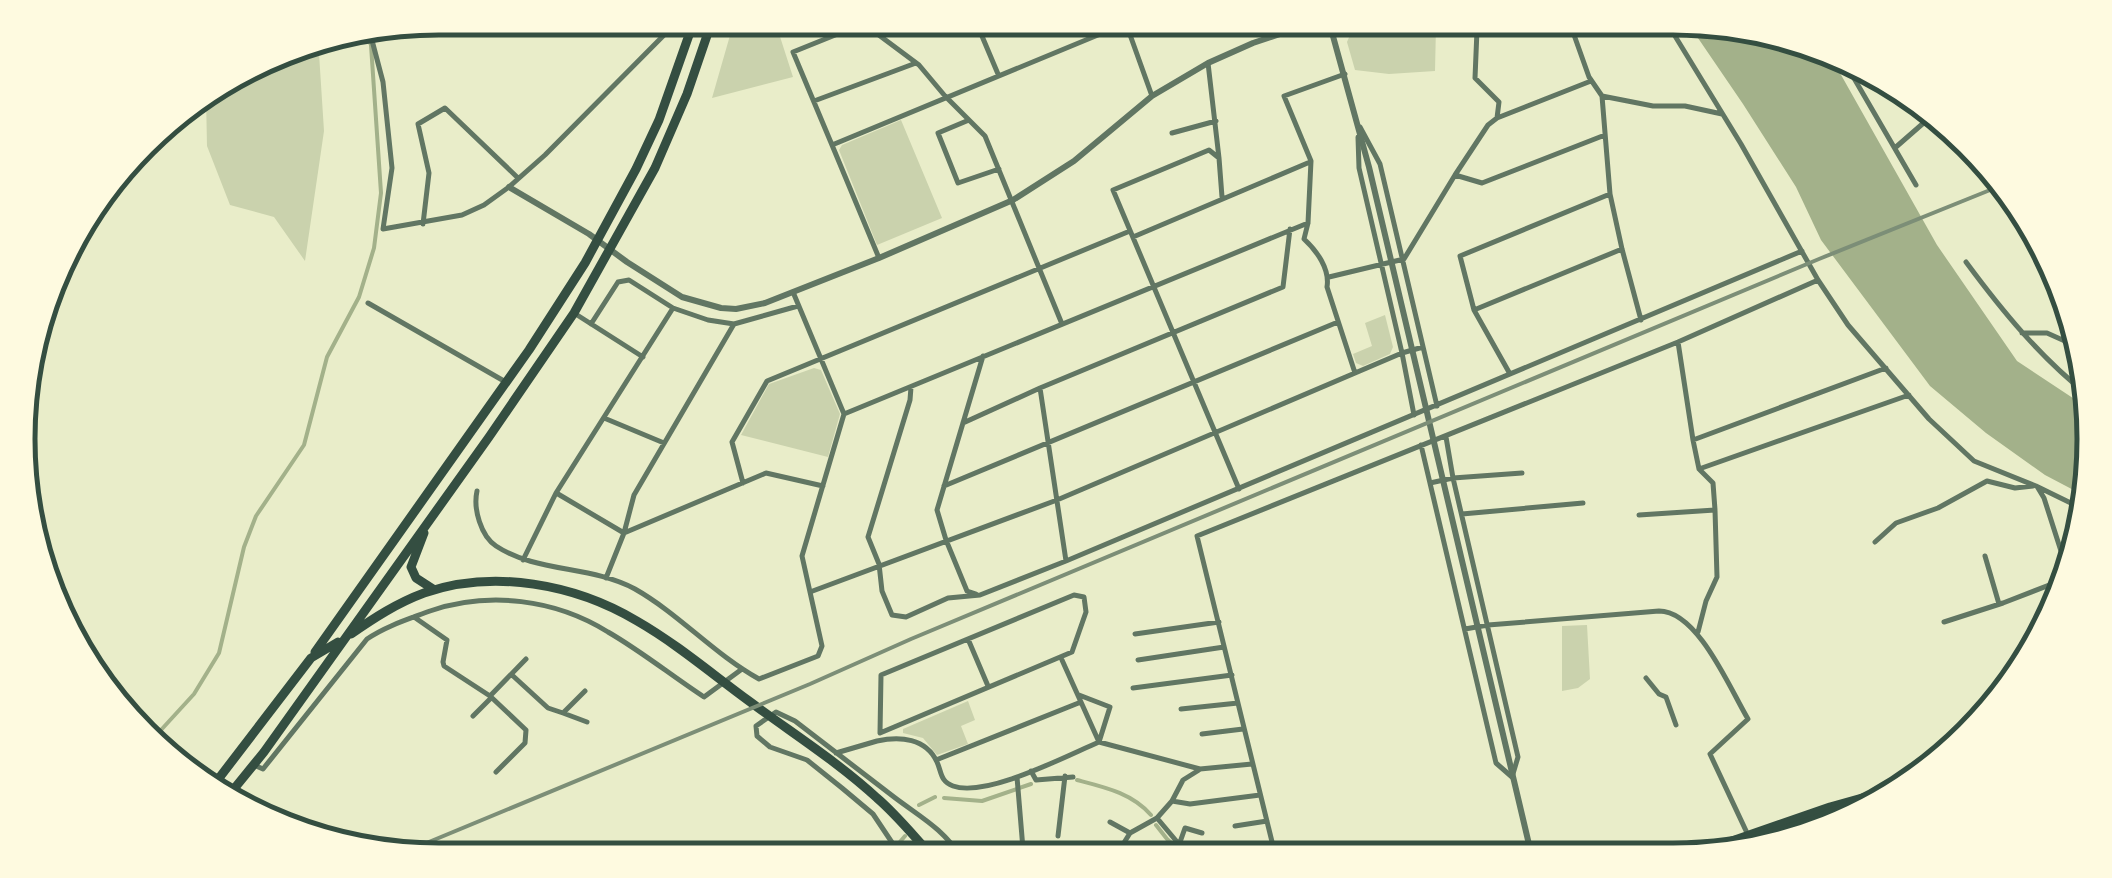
<svg xmlns="http://www.w3.org/2000/svg" width="2112" height="878" font-family="'Archivo Narrow',sans-serif">
<rect width="100%" height="100%" fill="#e9edc9"/>
<path fill="#cad2ad" d="M735 18H774L793 77 712 98Z
M1363 18H1468L1471 27 1436 26 1435 71 1389 74 1355 70 1347 42 1357 19Z
M318 38 324 131 305 261 274 217 230 205 207 146 206 96 303 40Z
M901 120 942 218 877 245 839 150 842 145Z
M1385 315 1393 347 1390 354 1363 366 1356 363 1353 354 1372 346 1365 323Z
M814 368 821 370 840 414 828 457 741 435 769 384Z
M1587 625 1590 679 1578 688 1562 691V626Z
M968 701 975 720 961 726 968 744 937 755 923 738 903 733V729Z"/>
<path fill="#a3b18a" d="M1685 19 1809 40 1827 50 1937 245 2017 361 2094 412 2083 495 2045 475 1986 433 1930 386 1821 240 1796 187 1743 104Z"/>
<g fill="none" stroke-linecap="round" stroke-linejoin="round">
<path stroke="#a3b18a" stroke-width="4" d="M150 742 194 694 219 653 244 547 256 516 304 445 327 357 359 297 374 248 381 193 371 45 364 30
M1077 780C1104 787 1132 793 1151 815
M944 798 982 801 1031 784
M919 805 935 797
M1156 825 1167 839 1188 858
M899 843 905 836
M883 859 889 854"/>
<path stroke="#617663" stroke-width="5" d="M856 18 919 65 945 96 985 136 1062 324
M970 18 971 26 979 29
M1124 18 1152 96
M1472 18 1477 30 1475 78 1499 102 1497 118
M1568 18 1589 77 1602 96 1610 194 1622 249 1641 320
M1664 18 1741 144 1818 280 1848 325 1929 419 1974 461 2036 486 2081 508
M583 22 586 18
M369 29 383 82 392 168 383 229 462 215 484 205 509 187 545 155 672 27 674 18
M1477 30 1536 18
M1844 61 1916 185
M1208 63 1219 158 1209 150 1113 190 1239 489
M998 74 979 29 981 25 1000 18
M1345 74 1284 96 1311 161 1308 223 1304 239C1317 251 1330 269 1327 287L1355 373
M1602 96 1653 106H1685L1722 114
M814 101 916 63
M969 120 938 133 958 183 999 169
M1360 127 1380 164 1437 406
M1172 133 1216 121
M1358 137 1359 168 1402 353 1414 415
M832 145 793 52 865 23
M1896 147 1935 113
M1219 158 1222 197
M1455 175 1482 183 1605 135
M423 224 429 173 418 124 445 108 518 178
M1133 237 1310 162
M879 258 832 145 1139 18
M1966 262C2003 312 2040 357 2089 396
M1329 277 1404 259 1455 175 1488 125 1497 118 1591 81
M368 303 504 381
M1474 310 1622 249
M574 313 643 357
M591 324 618 282 629 280 673 308
M2022 333H2047L2076 346
M1678 342 1693 440 1699 469 1713 483 1715 510 1717 577 1706 601 1698 632
M1510 374 1474 310 1460 256 1610 194
M911 387 910 400 868 537 879 564 882 591 892 615 906 617 948 598 980 595 1066 561 1802 251
M1040 388 1066 561
M844 414 1308 223
M604 418 664 443
M963 423 1040 388 1283 287 1290 229
M1693 440 1886 368
M1421 445 1496 763 1512 777 1518 757 1453 478 1446 437
M1699 469 1909 395
M743 483 732 442 767 381 1130 231
M1430 483 1453 478 1522 473
M944 486 1338 322
M2038 488 2044 498 2069 576
M477 491C473 509 481 536 496 546 537 573 590 565 635 589 679 614 714 654 759 679L818 656 822 646 802 556 844 414 793 292
M558 494 624 533
M1462 514 1583 503
M1639 515 1715 510
M624 533 766 473 823 486
M1875 542 1896 523 1938 508 1987 481 2015 488 2033 486
M1985 556 1999 604
M523 560 556 493 673 308 708 320 734 324
M606 578 624 533 634 495 734 324 798 306
M810 592 1057 500 1402 353 1423 347
M976 594 967 591 946 540 937 510 983 356
M1074 595 1084 597 1086 612 1072 652 880 733 881 675Z
M414 617 447 640 443 662 444 666 490 696 526 730 525 743 496 772
M1944 622 2003 603 2070 577
M1465 629 1488 625 1659 611C1698 611 1730 689 1748 719L1710 754 1748 835
M2040 629 2046 627
M1135 634 1219 622
M968 639 988 686
M1138 660 1224 647
M512 675 548 708 563 713 585 691
M1646 678 1659 694 1666 697 1676 725
M1133 688 1232 675
M1079 695 1110 707 1099 742 1200 769 1252 764
M490 696 526 659
M1181 709 1238 703
M563 713 587 722
M473 716 491 698
M1202 734 1243 729
M877 741C900 736 926 738 937 762 942 773 940 781 953 786 986 798 1066 756 1099 742L1062 660
M836 753 877 741
M936 760 1081 702
M254 765 263 769 367 639C386 626 409 619 430 611 489 591 555 599 608 632 641 651 672 676 704 697L742 669
M1031 771 1036 780 1073 777
M1017 777 1023 849
M1172 801 1190 804 1260 795
M1157 818 1183 849
M1110 822 1130 833
M1235 826 1267 821
M1058 836 1065 776
M1738 839 1743 853
M1179 845 1185 828 1202 833
M1238 853 1274 848
M1276 858 1197 536 1678 342 1818 280
M903 859 873 814 842 788 807 760 770 747 757 736 756 726 776 712 795 721C828 746 861 772 894 797 923 819 941 827 963 859
M1114 859 1130 833 1157 818 1172 801 1183 780 1199 770"/>
<path stroke="#617663" stroke-width="6" d="M1328 18 1369 167 1532 857
M509 187 589 234 627 262 682 297 721 308 736 309 765 303 879 258 1013 200 1074 161 1152 96 1208 63 1253 43 1327 18"/>
<path stroke="#344e41" stroke-width="9" d="M424 533 411 567 416 578 433 589
M351 634C374 618 397 603 424 593 494 569 575 584 637 621 677 644 712 674 749 701 792 733 838 762 877 798 898 816 916 839 935 859
M315 652 529 350 585 263 636 169 659 120 695 18
M213 786 311 658 338 642
M229 795 264 752 489 437 574 313 655 168 687 94 713 18
M1686 857 1830 807 1905 786"/>
<path stroke="#7c8e77" stroke-width="4" d="M400 854 810 684 911 639 1819 259 2000 186"/>
</g>
<path d="M0 0H2112V878H0ZM439 35H1673A404 404 0 0 1 2077 439V439A404 404 0 0 1 1673 843H439A404 404 0 0 1 35 439V439A404 404 0 0 1 439 35Z" fill="#fefae0" fill-rule="evenodd"/>
<path fill="none" stroke="#344e41" stroke-width="5" d="M439 35H1673A404 404 0 0 1 2077 439V439A404 404 0 0 1 1673 843H439A404 404 0 0 1 35 439V439A404 404 0 0 1 439 35Z"/>
</svg>
